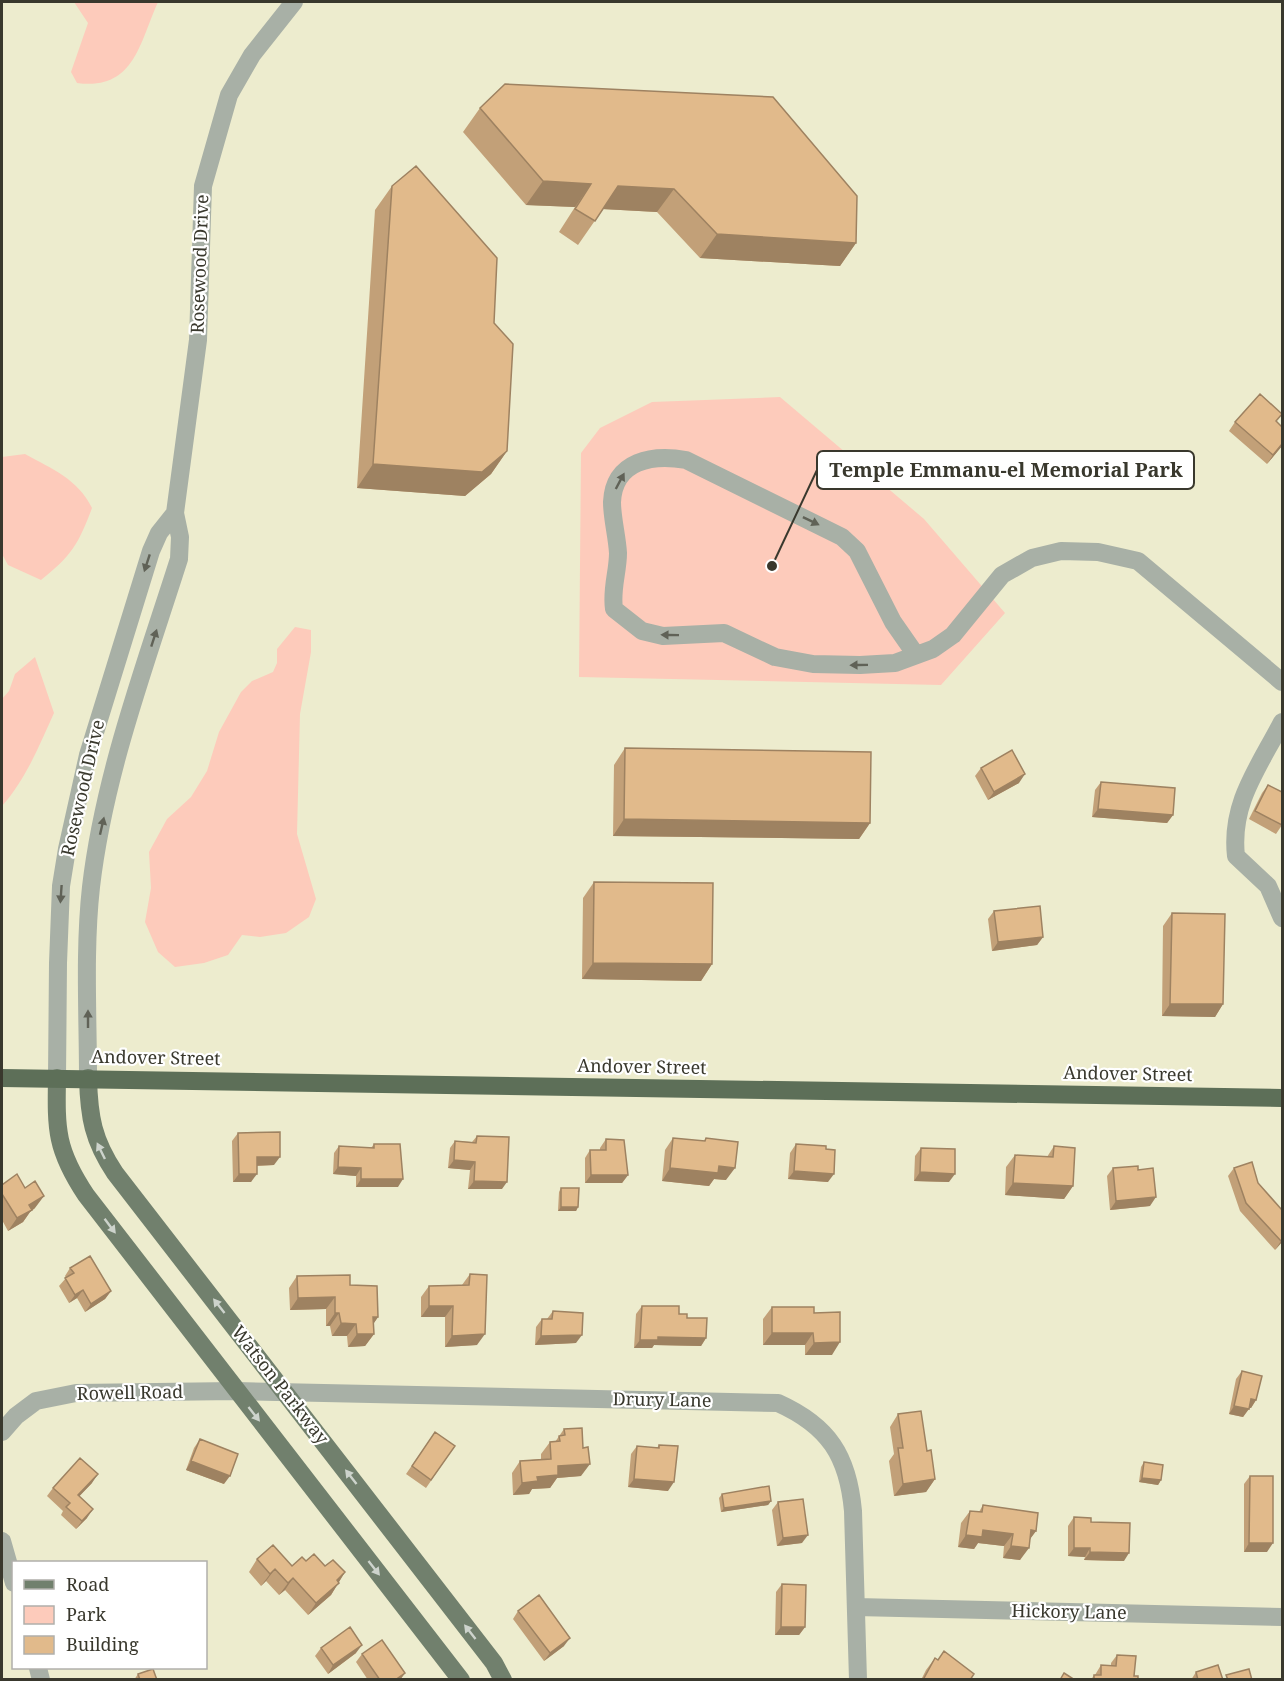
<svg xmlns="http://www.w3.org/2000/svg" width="1284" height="1681" font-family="'Noto Serif',serif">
<rect width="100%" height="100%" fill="#edecce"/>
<path fill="#fdcbbb" d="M74 2H158C140 41 135 91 77 83L71 72 88 23Z
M780 397 924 519 1005 613 941 685 579 677 581 453 600 428 652 402Z
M25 454C52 469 78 479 92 508 78 545 72 555 41 580L8 565 2 554V457Z
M295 627 311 630V652L300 714 297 834 316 899 309 917 286 933 260 937 242 935 228 955 204 963 175 967 158 952 145 922 151 888 149 852 167 819 191 797 207 771 219 732 241 692 252 681 273 672 277 663V649Z
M35 657 54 713C39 746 26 779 2 806V699L9 691 15 674Z"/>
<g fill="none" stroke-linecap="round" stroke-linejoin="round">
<path stroke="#a8b0a6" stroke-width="18" d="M916 655 893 622 857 551 842 537 686 460C653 454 614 460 612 502 612 518 617 536 618 553 618 572 611 589 614 609L642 631 663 636 724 633 775 657 813 664 860 665 895 663 933 649 953 635 1002 575 1032 558 1061 551 1098 552 1138 561 1282 682
M1282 722C1259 767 1230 803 1236 856L1268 886 1282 918
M57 1078 58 963 61 886 67 849 88 755 151 551 159 533 175 513
M88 1078C88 1015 84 950 91 887 104 775 145 666 179 559L180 537 175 513 198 340 203 186 229 95 252 55 294 2
M2 1432 16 1416 36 1401 76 1393 236 1391 778 1403C829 1426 848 1456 853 1511L858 1680
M2 1541 14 1583
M856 1607 1282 1617
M38 1668 41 1680"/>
<path stroke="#71806d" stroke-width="18" d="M57 1078C56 1130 56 1150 86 1195L461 1680
M88 1078C89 1117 93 1140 115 1173L494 1663 503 1680"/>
<path stroke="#5d6f58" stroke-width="18" d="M2 1078 1282 1098"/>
</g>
<path fill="#c2a078" d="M480 108 856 243 840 266 700 258 657 212 603 209 578 245 559 232 575 207 526 205 463 132Z
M392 186 494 323 507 451 491 474 465 496 357 488 375 210Z
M1277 421 1282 446 1267 464 1229 431 1235 422Z
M625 748 870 823 859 839 613 836 614 765Z
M981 768 1019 783 988 800 975 776Z
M1101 782 1173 815 1167 823 1092 817 1095 790Z
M1268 785 1282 825 1276 834 1249 819 1262 793Z
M594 882 712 964 701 981 582 979 583 898Z
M994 911 1043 937 1037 945 992 951 988 919Z
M1172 913 1223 1004 1215 1017 1162 1016 1163 926Z
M238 1133 274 1165 257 1166 251 1182H233L232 1141Z
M477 1136 502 1189H468L470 1170 448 1168 450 1148 455 1141 472 1142Z
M673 1138 704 1141 706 1138 726 1180 714 1179 709 1186 662 1181 665 1150Z
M606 1139 628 1175 622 1183H585V1158L590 1150H600V1148Z
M374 1144 398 1187H356V1176L333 1174 334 1153 339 1146 371 1148Z
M796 1144 826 1149 828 1182 788 1179 790 1153Z
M1054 1146 1073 1186 1064 1199 1005 1195 1006 1167 1015 1155 1047 1157Z
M921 1148 949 1182 914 1181 915 1156Z
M1113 1168 1138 1170 1150 1206 1110 1210 1107 1176Z
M1234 1168 1258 1183 1282 1242 1275 1250 1240 1211 1228 1176Z
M2 1185 35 1208 30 1212 23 1222 8 1231 2 1220Z
M561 1188 578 1207 576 1211H558L559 1192Z
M70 1268 111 1291 105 1299 85 1312 77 1298 69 1303 59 1286 66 1278 65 1276Z
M470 1274 477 1345 445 1347V1317H421V1297L429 1286 462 1285Z
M297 1276 350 1285 378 1317 373 1324 374 1334 365 1346 348 1347 347 1336H332L330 1326H326V1309L290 1310 289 1288Z
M642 1306 679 1314 706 1338 701 1346 654 1345 652 1348H634L636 1314Z
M772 1307 814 1313 832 1355H805V1345H763V1319Z
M553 1311 576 1343 535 1345 536 1327 542 1319H547Z
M1242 1371 1256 1400 1251 1408H1249L1243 1417 1229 1414 1236 1379Z
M898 1414 927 1451 935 1479 926 1492 894 1496 889 1461 894 1454 890 1427Z
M564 1429 581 1476 557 1478 550 1488 532 1489 529 1494 513 1495 512 1473 520 1461 541 1459V1454L550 1442H555Z
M435 1432 455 1446 426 1488 406 1474Z
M200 1439 224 1484 186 1470 194 1448Z
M659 1445 668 1491 628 1487 631 1454 637 1446 657 1448Z
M1144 1462 1161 1480 1158 1485 1139 1482 1141 1467Z
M1250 1476 1267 1552H1244V1484Z
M92 1483 79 1496 87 1518 76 1529 61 1515 63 1511 47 1496 53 1488Z
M722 1494 771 1501 768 1505 721 1512 719 1498Z
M778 1502 802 1543 777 1546 772 1510Z
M983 1505 1036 1531 1030 1539 1020 1560 1003 1558 1004 1546 978 1543 974 1549 958 1547 961 1523 970 1511 979 1512Z
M1074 1517 1091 1522 1124 1561 1084 1560 1085 1557 1068 1556V1526Z
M257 1559 292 1566H325L345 1572 331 1595 308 1615 285 1590 279 1595 266 1581 261 1586 249 1572Z
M782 1584 805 1627 799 1635H775L776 1592Z
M518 1611 564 1646 544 1661 513 1619Z
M321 1648 356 1653 328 1674 315 1656Z
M362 1654 405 1673 400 1680H368L356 1662Z
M1117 1655 1138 1680H1091L1094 1675H1095L1101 1665H1111V1663Z
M935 1658 971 1680H921L926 1670Z
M1196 1672 1223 1680H1191Z
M138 1674 157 1680H134Z"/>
<path fill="#9e8261" d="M543 181 591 184 575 207 526 205Z
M618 186 674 189 657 212 602 209Z
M717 234 856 243 840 266 700 258Z
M1282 444V446L1267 464 1273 455Z
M507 451 491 474 465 496 357 488 373 464Z
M1025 774 1019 783 988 800 994 792Z
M1098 809 1173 815 1167 823 1092 817Z
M624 819 870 823 859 839 613 836Z
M1043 937 1037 945 992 951 998 942Z
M593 963 712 964 701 981 582 979Z
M1170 1004H1223L1215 1017 1162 1016Z
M257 1157H280L274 1165 251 1166Z
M454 1160 475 1162 470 1170 448 1168Z
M719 1166 735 1168 726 1180 714 1179 709 1186 662 1181 670 1168Z
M338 1167 361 1168 356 1176 333 1174Z
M794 1171 834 1174 828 1182 788 1179Z
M920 1172 955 1174 949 1182 914 1181Z
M239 1174H257L251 1182H233Z
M591 1175H628L622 1183H585Z
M361 1179H403L398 1187H356Z
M474 1181 507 1182 502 1189H468Z
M1013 1183 1073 1186 1064 1199 1005 1195Z
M44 1196 35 1208 30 1212 23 1222 8 1231 17 1218 29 1205Z
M1156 1197 1150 1206 1110 1210 1116 1201Z
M561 1207H578L576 1211H558Z
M1282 1240V1242L1275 1250 1281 1241Z
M83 1290 77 1298 69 1303 75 1295Z
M111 1291 105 1299 85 1312 91 1304Z
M335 1297 326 1309 290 1310 298 1298Z
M429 1306H453L445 1317H421Z
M335 1313H339L330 1326H326Z
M373 1317H378L370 1329Z
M341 1323 356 1324 347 1336H332Z
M772 1333H813L805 1345H763Z
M357 1334H374L365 1346 348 1347Z
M485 1334 477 1345 445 1347 452 1336Z
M582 1335 576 1343 535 1345 541 1336Z
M658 1337 706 1338 701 1346 654 1345 652 1348H634L640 1340Z
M840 1342 832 1355H805L814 1343Z
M1251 1399 1256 1400 1251 1408 1245 1407Z
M1234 1406 1249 1409 1243 1417 1229 1414Z
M191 1461 230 1476 224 1484 186 1470Z
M590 1464 581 1476 557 1478 550 1488 532 1489 529 1494 513 1495 522 1483 558 1466Z
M98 1474 92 1483 72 1504 78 1495Z
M1142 1478 1161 1480 1158 1485 1139 1482Z
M634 1479 674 1482 668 1491 628 1487Z
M935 1479 926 1492 894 1496 903 1484Z
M771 1501 768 1505 721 1512 724 1508Z
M93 1509 87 1518 76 1529 82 1521Z
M983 1530 1013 1534 1004 1546 978 1543 974 1549 958 1547 966 1535Z
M1031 1530 1036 1531 1027 1543Z
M808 1535 802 1543 777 1546 783 1538Z
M1249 1543H1273L1267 1552H1244Z
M1011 1546 1029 1548 1020 1560 1003 1558Z
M1074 1548H1090L1085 1557 1068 1556Z
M1090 1552 1129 1553 1124 1561 1084 1560Z
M275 1569 266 1581 261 1586 270 1574Z
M345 1572 331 1595 308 1615 316 1603 337 1580Z
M293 1578 285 1590 279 1595 288 1583Z
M781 1627H805L799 1635H775Z
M570 1638 564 1646 544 1661 550 1653Z
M362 1645 356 1653 328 1674 333 1665Z
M405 1673 400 1680H395Z"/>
<path fill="#e1ba8b" stroke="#9e8261" stroke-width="1.5" d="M505 84 773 97 857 196 856 243 717 234 674 189 618 186 595 221 575 209 591 184 543 181 480 108Z
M416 166 497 258 494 323 513 344 507 451 482 472 373 464 392 186Z
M1260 394 1282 414 1276 421 1282 427V444L1273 455 1235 422Z
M625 748 871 752 870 823 624 819Z
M1012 750 1025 774 994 792 981 768Z
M1101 782 1175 788 1173 815 1098 809Z
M1268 785 1282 792V825L1255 811Z
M594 882 713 883 712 964 593 963Z
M1040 906 1043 937 998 942 994 911Z
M1172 913 1225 914 1223 1004H1170Z
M280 1132V1157H257V1174H239L238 1133Z
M477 1136 509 1137 507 1182 474 1181 475 1162 454 1160 455 1141 476 1143Z
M673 1138 705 1141 706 1138 738 1142 735 1168 719 1166 718 1173 670 1168Z
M606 1139 624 1140 628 1175H591L590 1150H606Z
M374 1144H400L403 1179H361V1168L338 1167 339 1146 374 1148Z
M796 1144 826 1146V1149L835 1150 834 1174 794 1171Z
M1054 1146 1075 1148 1073 1186 1013 1183 1015 1155 1053 1157Z
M921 1148 955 1149V1174L920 1172Z
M1252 1162 1258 1183 1282 1210V1240L1281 1241 1246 1203 1234 1168Z
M1138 1166V1170L1153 1168 1156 1197 1116 1201 1113 1168Z
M17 1174 25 1188 35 1181 44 1196 29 1205 32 1210 17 1218 2 1194V1185Z
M561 1188H579L578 1207H561Z
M90 1256 111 1291 91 1304 83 1290 75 1295 65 1278 74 1273 70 1268Z
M470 1274 487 1275 485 1334 452 1336 453 1306H429V1286L469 1285Z
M350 1275V1285L377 1286 378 1317H373L374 1334H357L356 1324 341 1323 339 1313H335V1297L298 1298 297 1276Z
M642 1306H679V1314H687V1318H707L706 1338 658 1337V1340H640Z
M772 1307H814V1313L840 1312V1342L814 1343 813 1333H772Z
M553 1311 583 1313 582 1335 541 1336 542 1319H552Z
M1242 1371 1262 1376 1256 1400 1251 1399 1249 1409 1234 1406Z
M921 1411 927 1451 931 1450 935 1479 903 1484 898 1448H903L898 1414Z
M582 1428 583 1448 588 1447 590 1464 558 1466V1475L537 1477 538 1481 522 1483 520 1461 551 1459 550 1442 560 1441 559 1436 565 1435 564 1429Z
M435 1432 455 1446 431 1480 412 1466Z
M200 1439 238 1454 230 1476 191 1461Z
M659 1445 678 1446 674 1482 634 1479 637 1446 659 1448Z
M80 1458 98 1474 78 1495 93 1509 82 1521 66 1507 70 1503 53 1488Z
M1144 1462 1163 1465 1161 1480 1142 1478Z
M1250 1476H1273V1543H1249Z
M769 1486 771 1501 724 1508 722 1494Z
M803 1499 808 1535 783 1538 778 1502Z
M983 1505 1038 1513 1036 1531 1031 1530 1029 1548 1011 1546 1013 1534 983 1530 982 1537 966 1535 970 1511 982 1512Z
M1074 1517 1091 1518V1522L1130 1523 1129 1553 1090 1552V1548H1074Z
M273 1545 292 1566 302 1557 306 1561 314 1554 325 1566 333 1560 345 1572 337 1580 339 1583 316 1603 293 1578 288 1583 275 1569 270 1574 257 1559Z
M782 1584 806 1585 805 1627H781Z
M539 1595 570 1638 550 1653 518 1611Z
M350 1627 362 1645 333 1665 321 1648Z
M382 1640 405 1673 395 1680H380L362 1654Z
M944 1651 974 1674 970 1680H923L935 1658 938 1660Z
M1117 1655 1136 1656 1134 1676H1138V1680H1094V1675H1101V1665L1116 1666Z
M1218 1665 1223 1680H1198L1196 1672Z
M153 1669 157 1680H140L138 1674Z
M1249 1669 1252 1680H1228L1226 1675Z
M1064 1673 1075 1680H1060Z"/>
<defs><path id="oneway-solid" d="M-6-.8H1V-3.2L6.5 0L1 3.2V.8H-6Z" transform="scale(1.5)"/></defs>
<g fill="#606257">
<use href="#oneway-solid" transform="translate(620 481) rotate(-62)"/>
<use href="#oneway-solid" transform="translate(811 521) rotate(26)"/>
<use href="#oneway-solid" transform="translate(147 563) rotate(108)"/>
<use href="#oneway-solid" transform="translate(670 635) rotate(-179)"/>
<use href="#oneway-solid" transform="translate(154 638) rotate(-72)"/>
<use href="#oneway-solid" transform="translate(859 665) rotate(179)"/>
<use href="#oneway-solid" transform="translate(102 826) rotate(-77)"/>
<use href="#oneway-solid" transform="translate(61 894) rotate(94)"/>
<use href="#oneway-solid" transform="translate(88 1019) rotate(-90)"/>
</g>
<g fill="#cdd3cc">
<use href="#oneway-solid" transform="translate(101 1151) rotate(-116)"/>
<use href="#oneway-solid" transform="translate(110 1226) rotate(53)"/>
<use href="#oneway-solid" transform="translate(219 1306) rotate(-128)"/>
<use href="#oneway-solid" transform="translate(254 1414) rotate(52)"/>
<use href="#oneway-solid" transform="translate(351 1477) rotate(-128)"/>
<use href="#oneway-solid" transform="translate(374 1568) rotate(52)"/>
<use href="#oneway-solid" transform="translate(470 1632) rotate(-128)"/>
</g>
<g text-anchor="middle" stroke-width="4.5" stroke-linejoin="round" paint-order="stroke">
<g font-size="18" fill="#39382d" stroke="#fff">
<text transform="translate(200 264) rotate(-88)" y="6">Rosewood Drive</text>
<text transform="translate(83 788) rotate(-77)" y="6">Rosewood Drive</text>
<text transform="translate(156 1058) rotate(1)" y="6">Andover Street</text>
<text transform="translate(642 1067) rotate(1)" y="6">Andover Street</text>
<text transform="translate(1128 1074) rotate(1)" y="6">Andover Street</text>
<text transform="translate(280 1385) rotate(52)" y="6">Watson Parkway</text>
<text transform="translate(130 1393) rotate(-1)" y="6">Rowell Road</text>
<text transform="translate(662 1400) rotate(1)" y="6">Drury Lane</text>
<text transform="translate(1069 1612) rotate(1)" y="6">Hickory Lane</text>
</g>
</g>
<path fill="none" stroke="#39382d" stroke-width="2" d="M772 566L817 470"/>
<circle fill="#39382d" stroke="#fff" stroke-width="2" cx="772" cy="566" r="6"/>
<rect fill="#fff" stroke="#39382d" stroke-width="2" x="817" y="451" width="377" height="38" rx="6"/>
<g font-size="20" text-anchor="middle" font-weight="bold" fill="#39382d">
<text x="1006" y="477">Temple Emmanu-el Memorial Park</text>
</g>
<rect width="1284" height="1681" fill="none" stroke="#39382d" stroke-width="6"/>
<rect x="12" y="1561" width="195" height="108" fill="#ffffff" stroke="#b0afab" stroke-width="1.5"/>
<rect x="24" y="1580" width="30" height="9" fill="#71806d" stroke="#b0afab" stroke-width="1.5"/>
<text x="66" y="1591" font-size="18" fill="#39382d">Road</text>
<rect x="24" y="1606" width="30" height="18" fill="#fdcbbb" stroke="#b0afab" stroke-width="1.5"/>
<text x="66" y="1621" font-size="18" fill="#39382d">Park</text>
<rect x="24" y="1636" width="30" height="18" fill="#e1ba8b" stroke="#b0afab" stroke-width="1.5"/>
<text x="66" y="1651" font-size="18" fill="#39382d">Building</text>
</svg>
